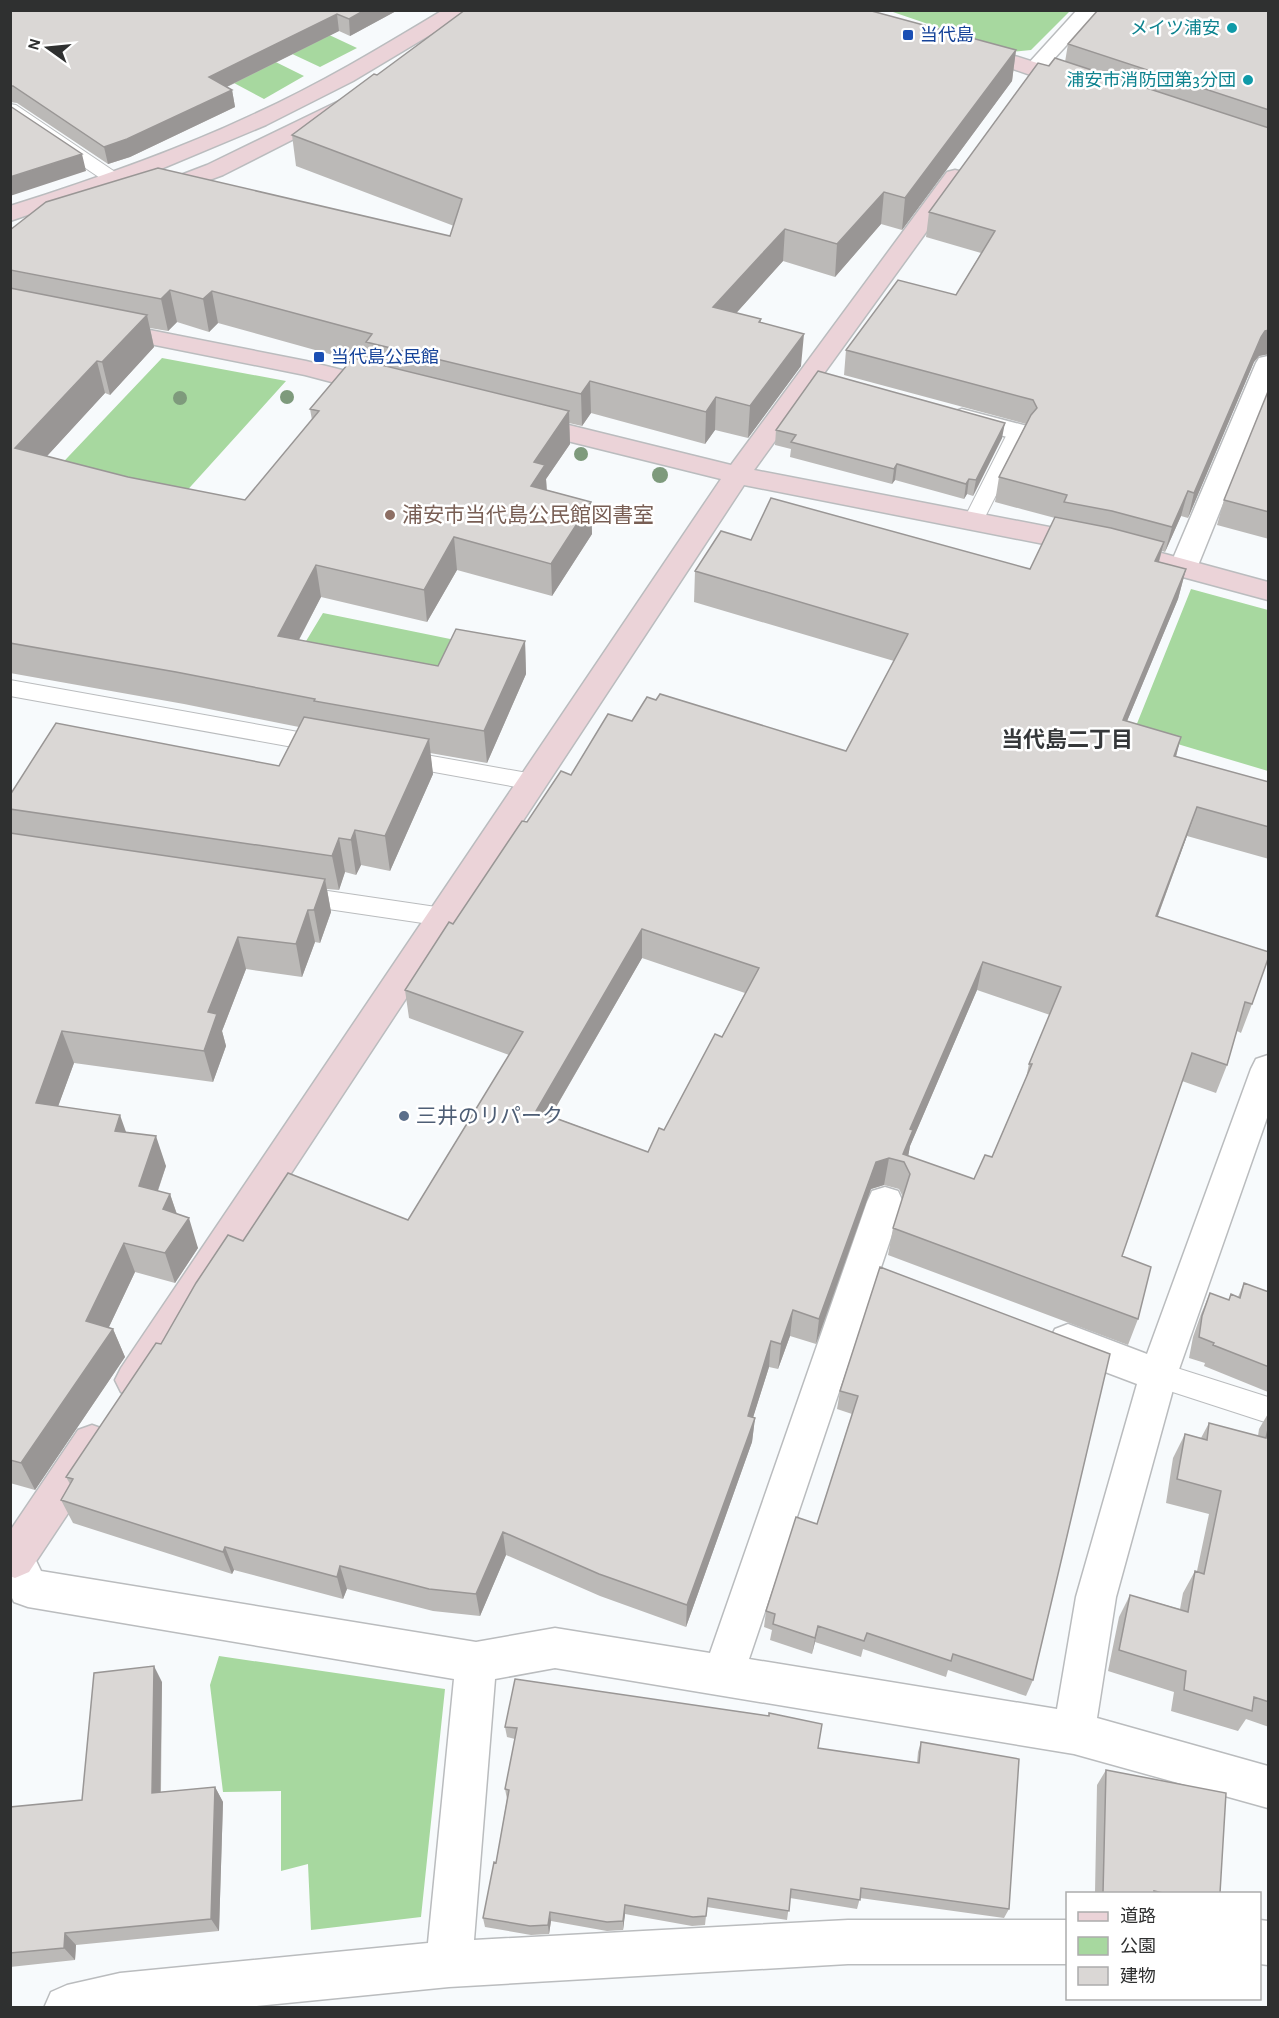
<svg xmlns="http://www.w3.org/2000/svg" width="1279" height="2018" font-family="'Alegreya Sans','Noto Sans JP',sans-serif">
<rect width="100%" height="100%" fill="#f7fafc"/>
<path fill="#a7d89f" d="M890 11H1070L1031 50 1010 52Z
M325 33 357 48 320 67 288 52Z
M231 40 304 76 264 99 234 83Z
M162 358 286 381 173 506 50 476Z
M1191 589 1268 610V771L1134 731Z
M323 613 460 641 438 687 294 661Z
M219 1656 445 1689 421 1917 311 1930 308 1864 281 1871V1791L223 1792 210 1685Z"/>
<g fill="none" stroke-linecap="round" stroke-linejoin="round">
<defs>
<path id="lane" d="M10 104 16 105 121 176 124 180 121 184H109L10 117Z
M1018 426 1025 428 1028 432 983 521 980 526 973 528 966 526 963 521 1008 432 1011 428Z
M10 680 326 737 334 739 337 745 334 751 326 753 10 696Z
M398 750 533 774 541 776 545 782 541 788 533 790 390 764 386 758 390 752Z
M294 886 443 908 452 910 455 917 452 924 443 926 294 904 285 901 282 895 285 889Z
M1158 1362 1268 1397V1423L1148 1384 1143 1375 1148 1366Z"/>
<path id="street" d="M1077 10H1099L1041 73 1034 75 1027 73 1023 69 1027 65Z
M1268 356V392L1197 568 1193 574 1183 577 1173 574 1169 568 1256 363 1259 358Z
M962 409 1027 426 1031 432 1027 438 1018 440 953 422 949 417 953 412Z
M1268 1055V1115L1177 1375 1116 1597 1097 1718 1268 1766V1808L1074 1754 555 1668 495 1679 474 1940 848 1920H1068V1964H848L449 1987 235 2008H44L51 1992 67 1985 120 1973 428 1943 454 1679 28 1607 14 1602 10 1594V1539L29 1546 41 1571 476 1642 555 1628 710 1653 867 1202 872 1191 885 1187 898 1191 903 1202 749 1659 1057 1709 1076 1597 1137 1384 1055 1353 1049 1341 1055 1329 1068 1324 1147 1354 1251 1069 1256 1059Z
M1260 1920 1268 1921V1965L1260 1964Z"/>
<path id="secondary" d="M443 10H468L465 14 353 81 266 125 156 171 10 221V206C92 180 173 152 250 116 317 86 380 48 443 10Z
M971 42 1084 78 1087 83 1084 88 1076 89 1068 88 964 52 961 48 964 44Z
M339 101 347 102 350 107 347 112 223 175 155 200 147 198 144 193 147 188 207 165Z
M955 170 963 172 966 177 754 470 1106 538 1268 582V600L1105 556 744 485 147 1392 134 1397 121 1392 115 1380 121 1368 721 479 519 429 515 423 519 417 528 415 731 465 947 172Z
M109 322 306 361 390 382 394 387 390 392 381 395 305 375 100 334 97 329 100 324Z
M92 1425 106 1430 111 1443 106 1456 29 1572 15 1578 10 1576V1531L78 1430Z"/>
</defs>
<use href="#lane" stroke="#babcbe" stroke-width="2"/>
<use href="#street" stroke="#babcbe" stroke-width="3"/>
<use href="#secondary" stroke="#babcbe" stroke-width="3"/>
<use href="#lane" fill="#fff" fill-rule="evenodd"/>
<use href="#street" fill="#fff" fill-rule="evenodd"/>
<use href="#secondary" fill="#ebd3d8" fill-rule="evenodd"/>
</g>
<g fill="#7e9a7c">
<circle cx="287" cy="397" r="7"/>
<circle cx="180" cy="398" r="7"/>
<circle cx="581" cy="454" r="7"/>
<circle cx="660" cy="475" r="8"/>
</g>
<path fill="#bbb9b7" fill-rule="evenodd" d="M10 10H398L350 36 339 31 227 87 232 90 235 107 130 157 108 164 17 103 10 102Z
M1269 10V354L1259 356 1254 362 1188 518 1181 516 1165 552 1162 551 1159 562 1186 569 1178 599 1127 721 1181 737 1176 757 1269 782V859L1187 836 1158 916 1252 1004 1241 1033 1237 1031 1227 1065 1216 1093 1182 1081 1122 1256 1138 1319 1128 1345 888 1255 893 1228 903 1197 899 1189 884 1185 871 1189 816 1344 790 1336 778 1369 769 1367 753 1417 755 1418 752 1442 686 1627 600 1596 506 1555 480 1616 433 1611 347 1589 343 1599 234 1570 232 1574 73 1523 61 1500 70 1484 66 1477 161 1344 243 1241 408 1220 509 1055 409 1018 405 990 527 822 571 775 632 721 846 751 894 661 694 602 695 571 751 540 1030 569 1055 518 995 502 999 477 1026 424 844 375 846 350 956 295 981 253 926 237 929 212 1049 66 1065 62 1068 44ZM642 958 745 993 722 1037 664 1130 648 1152 551 1116ZM977 990 1050 1015 1029 1064 1026 1078 992 1157 974 1179 908 1156 910 1146Z
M1016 50 1012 81 902 230 881 224 835 277 783 261 736 313 761 319V323L801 366 748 438 715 430 705 444 591 413 582 426 569 423 570 444 546 479 547 490 591 502 592 534 552 596 457 570 427 622 321 597 299 640 438 666 525 641 526 674 487 763 430 753 433 774 390 871 361 865 356 875 345 872 339 890 327 889 331 912 320 943 315 942 302 977 246 969 222 1031 226 1046 213 1082 74 1063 58 1106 126 1132 166 1166 158 1191 170 1194 177 1214 198 1248 175 1283 135 1272 109 1327 113 1329 125 1357 35 1490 10 1483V833H11L10 831V795L279 766 299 727 184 704 10 673V230L450 236 454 226 296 166 292 135 377 75ZM177 322 209 332 218 323 351 360 310 409 312 420 245 500 128 477 47 456 105 393 110 395 154 347 150 328 168 331Z
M1269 389V539L1217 525 1224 500Z
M776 430 1002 438 973 496 967 494 964 499 895 480 892 484 790 457 791 449 775 445Z
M880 1267 1033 1680 1026 1696 948 1670 946 1677 863 1649 861 1657 815 1642 812 1654 770 1640 772 1630 764 1627 766 1611 817 1524 852 1414 837 1409 840 1391Z
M1244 1283 1269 1292 1268 1392 1204 1366 1205 1363 1189 1358 1193 1337 1201 1314 1210 1293 1229 1300 1231 1294 1238 1297Z
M1269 1412V1727L1246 1719 1238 1731 1171 1711 1174 1692 1108 1671 1119 1617 1130 1595 1180 1609 1183 1593 1195 1571H1197L1209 1514 1166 1503 1173 1458 1185 1434 1201 1438 1209 1423 1258 1436 1259 1429Z
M162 1682 161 1792 215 1787 223 1802 219 1931 76 1945 75 1960 10 1967V1807L82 1800Z
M505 1727 818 1748 917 1763 918 1752 921 1742 1009 1909 1004 1918 860 1898 857 1909 790 1898 787 1920 707 1907 705 1925 692 1926 625 1914 623 1930 607 1931 551 1921 549 1934 531 1935 485 1927 483 1918 496 1863 507 1799 505 1789 515 1739 507 1737Z
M1106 1770 1220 1893H1095L1097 1785Z"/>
<path fill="#999695" d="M365 10H398L350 36 349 19Z
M337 14 339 31 212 94 209 77Z
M1016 50 1012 81 902 230 905 198Z
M232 90 235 107 130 157 108 164 104 147Z
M82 154 86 171 10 196V177Z
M884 192 881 224 835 277 837 244Z
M785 229 783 261 712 340 713 307Z
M170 290 177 322 168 331 161 299Z
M212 291 218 323 209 332 203 299Z
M147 315 154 347 110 395 102 362Z
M1269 330V354L1259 356 1254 362 1188 518 1194 493 1261 337 1265 331Z
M804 334 801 366 748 438 750 406Z
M97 361 105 393 25 480 15 448Z
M590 381 591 413 582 426 581 394Z
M716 397 715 430 705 444 706 412Z
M569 411 570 444 546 479 547 497 531 486 534 462Z
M1005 423 1002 438 973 496 976 480Z
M897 464 895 480 892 484 894 469Z
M969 479 967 494 964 499 966 484Z
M1188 491 1181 516 1165 552 1172 527Z
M591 502 592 534 552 596 551 564Z
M454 537 457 570 427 622 424 590Z
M1164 542 1156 572 1155 561Z
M316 565 321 597 284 668 278 636Z
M1186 569 1178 599 1115 750 1123 720Z
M525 641 526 674 487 763 484 731Z
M1181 737 1173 767 1174 756Z
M429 739 433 774 390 871 385 836Z
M1197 807 1187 836 1147 945 1156 916Z
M355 830 361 865 356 875 351 840Z
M339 838 345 872 339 890 332 856Z
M325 879 331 912 320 943 314 910Z
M308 910 315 942 302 977 296 944Z
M642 929V958L538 1138 536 1111Z
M238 937 246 969 222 1031 226 1046 213 1082 204 1051 208 1012Z
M983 962 977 990 910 1146 908 1157 903 1154 910 1129Z
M62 1031 74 1063 48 1134 36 1103Z
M120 1115 131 1146 115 1131Z
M156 1136 166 1166 149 1216 139 1186Z
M889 1158 884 1185 871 1189 816 1344 819 1319 876 1162Z
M170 1194 180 1224 163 1209Z
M189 1218 198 1248 175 1283 165 1253Z
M124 1243 135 1272 98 1350 86 1321Z
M793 1310 790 1336 778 1369 781 1344Z
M113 1329 125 1357 35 1490 21 1463Z
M771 1341 769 1367 746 1440 748 1416Z
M755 1418 752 1442 686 1627 687 1605Z
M503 1532 506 1555 480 1616 476 1594Z
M225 1547 234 1570 232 1574 223 1552Z
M340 1566 347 1589 343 1599 337 1577Z
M818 1626 815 1642 812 1654 815 1638Z
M154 1666 162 1682 160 1808 152 1793Z
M215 1787 223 1802 219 1931 211 1919Z
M625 1905V1914L623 1930V1921Z
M550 1912 551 1921 549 1934 548 1925Z
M65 1933 76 1945 75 1960 64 1948Z"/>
<path fill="#dad7d5" stroke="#999695" stroke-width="1.5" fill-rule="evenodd" d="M10 10H365L349 19 337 14 209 77 232 90 127 139 104 147 13 86H10Z
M465 10H868L1016 50 905 198 884 192 837 244 785 229 713 307 761 319 759 322 804 334 750 406 716 397 706 412 590 381 581 394 366 342 372 334 212 291 203 299 170 290 161 299 10 270V230L46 202 158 168 450 236 462 199 292 135 374 74 377 75Z
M1098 10H1269V110L1068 44Z
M1055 58 1269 128V330L1265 331 1261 337 1194 493 1188 491 1172 527 1112 511 1064 502 1067 495 999 477 1031 415 1037 408 1033 400 846 350 898 280 956 295 995 231 929 212 1038 63 1049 66Z
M10 106 82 154 10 177Z
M10 288 147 315 102 362 97 361 15 448 128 477 245 500 319 411 310 409 353 358 569 411 534 462 545 465 531 486 591 502 551 564 454 537 424 590 316 565 278 636 438 666 456 629 525 641 484 731 314 701 315 699 176 672 10 643Z
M818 371 1005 423 976 480 969 479 966 484 897 464 894 469 791 442 796 435 776 430Z
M1269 389V512L1224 500Z
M771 498 1030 569 1055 517 1111 528 1164 542 1155 561 1186 569 1123 720 1181 737 1174 756 1269 782V827L1197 807 1156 916 1269 952V956L1252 1004 1245 1002 1227 1065 1192 1053 1122 1256 1151 1267 1138 1319 893 1228 910 1174 904 1162 889 1158 876 1162 819 1319 793 1310 781 1344 771 1341 748 1416 755 1418 687 1605 599 1574 503 1532 476 1594 429 1589 340 1566 337 1577 225 1547 223 1552 61 1500 73 1479 66 1477 156 1343 161 1344 196 1283 228 1235 243 1241 288 1173 408 1220 523 1032 405 990 449 922 453 924 522 821 527 822 561 771 571 775 608 714 632 721 647 697 656 700 660 694 846 751 908 634 695 571 721 531 751 540ZM642 929 759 968 722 1037 715 1034 664 1130 659 1128 648 1152 536 1111ZM983 962 1061 987 1029 1064H1032L992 1157 985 1155 974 1179 903 1154 913 1130 910 1129Z
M304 717 429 739 385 836 355 830 351 840 339 838 332 856 10 809V795L56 723 279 766Z
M10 833 325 879 314 910H308L296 944 238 937 208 1012 217 1014 204 1051 62 1031 36 1103 120 1115 115 1131 156 1136 139 1186 170 1194 163 1209 189 1218 165 1253 124 1243 86 1321 113 1329 21 1463 10 1460Z
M880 1267 1110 1354 1033 1680 953 1654 951 1661 867 1633 864 1641 818 1626 815 1638 773 1624 775 1614 766 1611 796 1517 817 1524 858 1396 840 1391Z
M1244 1283 1269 1292V1367L1213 1345 1214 1343 1199 1337 1202 1316 1210 1293 1229 1300 1231 1294 1240 1298Z
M1209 1423 1266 1438 1269 1425V1702L1254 1697 1252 1711 1184 1690 1186 1671 1119 1650 1130 1595 1188 1612 1195 1571 1204 1574 1221 1491 1177 1479 1185 1434 1207 1440Z
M154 1666 152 1793 215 1787 211 1919 65 1933 64 1948 10 1953V1807L82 1800 94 1673Z
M515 1679 769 1716V1713L822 1724 818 1748 919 1763 921 1742 1019 1759 1009 1909 861 1888 860 1900 791 1889 789 1911 708 1898 706 1916 693 1917 625 1905 623 1921 607 1922 550 1912 548 1925 530 1926 483 1918 494 1862 496 1863 509 1790 505 1789 517 1728 505 1727Z
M1106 1770 1226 1793 1220 1893H1163L1154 1891V1893H1103Z"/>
<g fill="#0f9aa8" stroke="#fff" stroke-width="2">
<circle cx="1232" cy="28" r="6"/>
<circle cx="1248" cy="80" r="6"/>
</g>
<g fill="#1a4fb4" stroke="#fff" stroke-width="2">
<rect x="902" y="29" width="12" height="12" rx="3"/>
<rect x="313" y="351" width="12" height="12" rx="3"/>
</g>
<circle fill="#8d6e63" stroke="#fff" stroke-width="2" cx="390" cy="515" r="6"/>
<circle fill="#5c6f8a" stroke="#fff" stroke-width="2" cx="404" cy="1116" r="6"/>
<g text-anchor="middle" stroke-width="5" stroke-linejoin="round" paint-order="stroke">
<g font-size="18" fill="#0d838f" stroke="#fff" text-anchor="end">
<text x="1220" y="34">メイツ浦安</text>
<text x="1236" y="86">浦安市消防団第3分団</text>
</g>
<g font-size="18" fill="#164399" stroke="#fff" text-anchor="start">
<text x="920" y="41">当代島</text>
<text x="331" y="363">当代島公民館</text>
</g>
<g font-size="21" fill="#785e54" stroke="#fff" text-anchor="start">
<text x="402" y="522">浦安市当代島公民館図書室</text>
</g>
<g font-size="21" fill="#4e5e75" stroke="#fff" text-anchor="start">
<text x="416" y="1123">三井のリパーク</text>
</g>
<g font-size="22" font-weight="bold" fill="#36383a" stroke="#fff">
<text x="1067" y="747">当代島二丁目</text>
</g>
</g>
<rect width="1279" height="2018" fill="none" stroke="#2f3030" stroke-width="24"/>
<rect x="1066" y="1892" width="195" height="108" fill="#ffffff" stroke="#acacac" stroke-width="1.5"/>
<rect x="1078" y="1912" width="30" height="9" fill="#ebd3d8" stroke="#acacac" stroke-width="1.5"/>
<text x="1120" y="1922" font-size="18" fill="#2f3030">道路</text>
<rect x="1078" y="1937" width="30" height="18" fill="#a7d89f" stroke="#acacac" stroke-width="1.5"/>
<text x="1120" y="1952" font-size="18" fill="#2f3030">公園</text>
<rect x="1078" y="1967" width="30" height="18" fill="#dad7d5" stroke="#acacac" stroke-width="1.5"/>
<text x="1120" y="1982" font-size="18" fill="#2f3030">建物</text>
<g transform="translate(48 48) rotate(285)" stroke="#ffffff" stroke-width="4.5" paint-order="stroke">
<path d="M0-4.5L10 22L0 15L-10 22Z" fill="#2f3030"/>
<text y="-9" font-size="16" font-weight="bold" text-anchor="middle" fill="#2f3030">N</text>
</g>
</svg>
